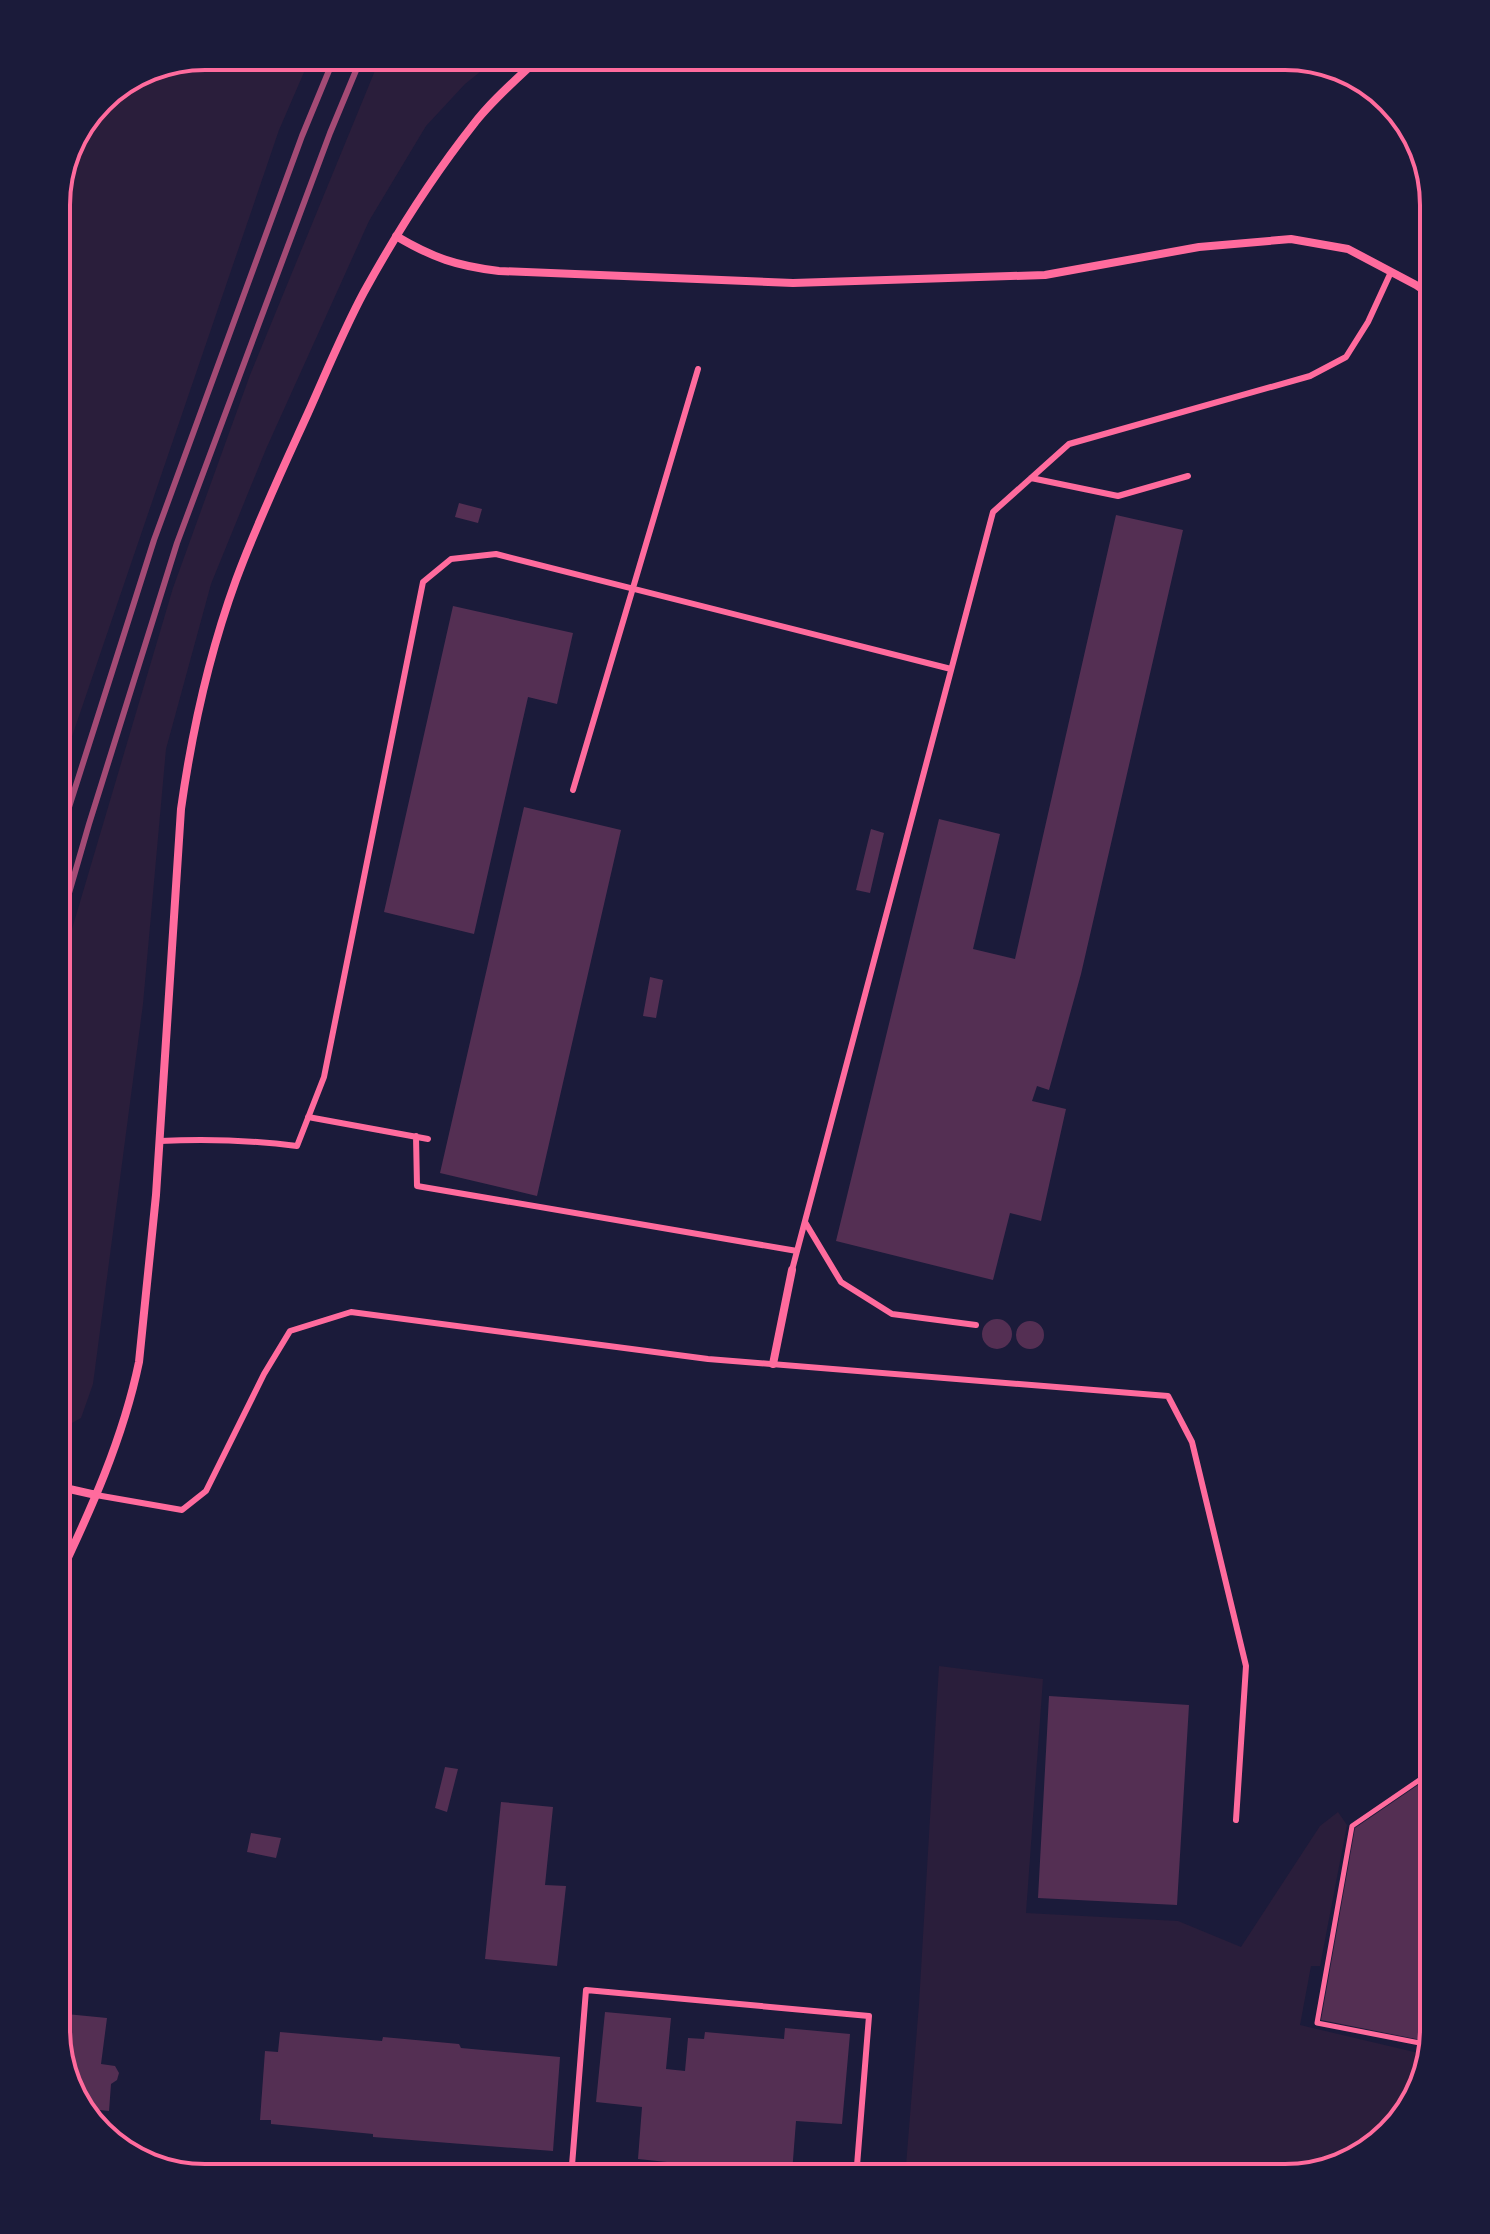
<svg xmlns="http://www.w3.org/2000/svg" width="1490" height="2234" font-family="Manrope,sans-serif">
<rect width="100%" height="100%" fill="#1b1b3a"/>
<path fill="#2a1e3b" d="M205 56H311L279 130 66 754 56 791V196L100 99 148 67Z
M381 56H500L465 84 426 126 369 221 266 449 211 584 166 749 143 1004 93 1384 81 1418 56 1432V983L173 588 250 375Z
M939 1666 1043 1679 1026 1913 1178 1921 1241 1947 1320 1826 1338 1812 1347 1825 1320 1966H1311L1300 2025 1427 2055 1414 2104 1359 2158 1285 2178H905L919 2004Z"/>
<path fill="#542f53" d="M459 503 482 509 478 523 455 517Z
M1116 515 1183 530 1081 974 1049 1090 1037 1086 1032 1101 1066 1109 1041 1221 1010 1213 993 1280 836 1241 939 819 1000 834 973 949 1015 959Z
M453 606 573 633 557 704 528 697 474 934 384 912Z
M524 807 621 830 537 1196 440 1173Z
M871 829 884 833 870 893 856 890Z
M650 977 663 980 656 1018 643 1016Z
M982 1334a15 15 0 1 1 30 0a15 15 0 1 1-30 0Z
M1016 1335a14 14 0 1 1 28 0a14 14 0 1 1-28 0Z
M1049 1696 1189 1705 1177 1905 1038 1898Z
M445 1767 458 1769 447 1812 435 1808Z
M1434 1774V2029L1431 2042 1321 2020 1355 1828Z
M501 1802 553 1807 545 1885 566 1886 557 1966 485 1959Z
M251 1833 281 1838 276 1858 247 1852Z
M605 2012 671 2018 666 2069 685 2071 688 2038 704 2039 705 2032 784 2039 785 2028 850 2034 842 2124 796 2121 792 2173 742 2168 741 2178H726L685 2174 686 2164 638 2159 642 2107 596 2102Z
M56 2013 107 2018 101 2064 115 2066 119 2073 117 2080 111 2084 109 2111 81 2108 76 2103 56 2029Z
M280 2032 382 2041 383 2037 459 2044 461 2048 560 2057 553 2151 373 2137V2134L271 2124V2120H260L265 2051 278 2052Z"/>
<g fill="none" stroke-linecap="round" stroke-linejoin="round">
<path stroke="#ff6b9d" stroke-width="5" d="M1430 2045 1317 2023 1352 1826 1434 1770"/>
<path stroke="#ff6b9d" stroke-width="6" d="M1031 478 1118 496 1188 476
M573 790 698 369
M308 1117 428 1139
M416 1136 417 1186 797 1251
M160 1141C206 1139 251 1140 297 1146L324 1077 423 582 451 559 496 554 951 669
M805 1222 841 1282 892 1314 976 1325
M792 1270 993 512 1069 444 1310 376 1346 357 1368 322 1391 272
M96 1495 182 1510 206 1491 264 1374 290 1331 351 1312 708 1359 1168 1396 1192 1442 1246 1666 1236 1820
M571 2178 586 1990 869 2016 856 2178"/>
<path stroke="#ff6b9d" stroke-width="8" d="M396 236C433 258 457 266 499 271L793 283 1045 275 1199 247 1291 239 1348 249 1416 285 1434 297
M773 1364 792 1270
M56 1486 96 1495
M56 1583C90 1512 123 1439 139 1362L156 1195 181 809C192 731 209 654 236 580 257 523 283 468 308 413 326 373 343 331 364 292 396 234 432 177 473 125 492 100 518 78 541 56"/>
<path stroke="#a44b75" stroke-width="6" d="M56 848 154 540 302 136 335 56
M56 938 89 824 177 543 330 133 362 56"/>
</g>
<path d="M0 0H1490V2234H0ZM205 70H1285A135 135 0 0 1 1420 205V2029A135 135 0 0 1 1285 2164H205A135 135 0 0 1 70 2029V205A135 135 0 0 1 205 70Z" fill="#1b1b3a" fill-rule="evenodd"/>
<path fill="none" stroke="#ff6b9d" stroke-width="4" d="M205 70H1285A135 135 0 0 1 1420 205V2029A135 135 0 0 1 1285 2164H205A135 135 0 0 1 70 2029V205A135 135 0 0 1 205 70Z"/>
</svg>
